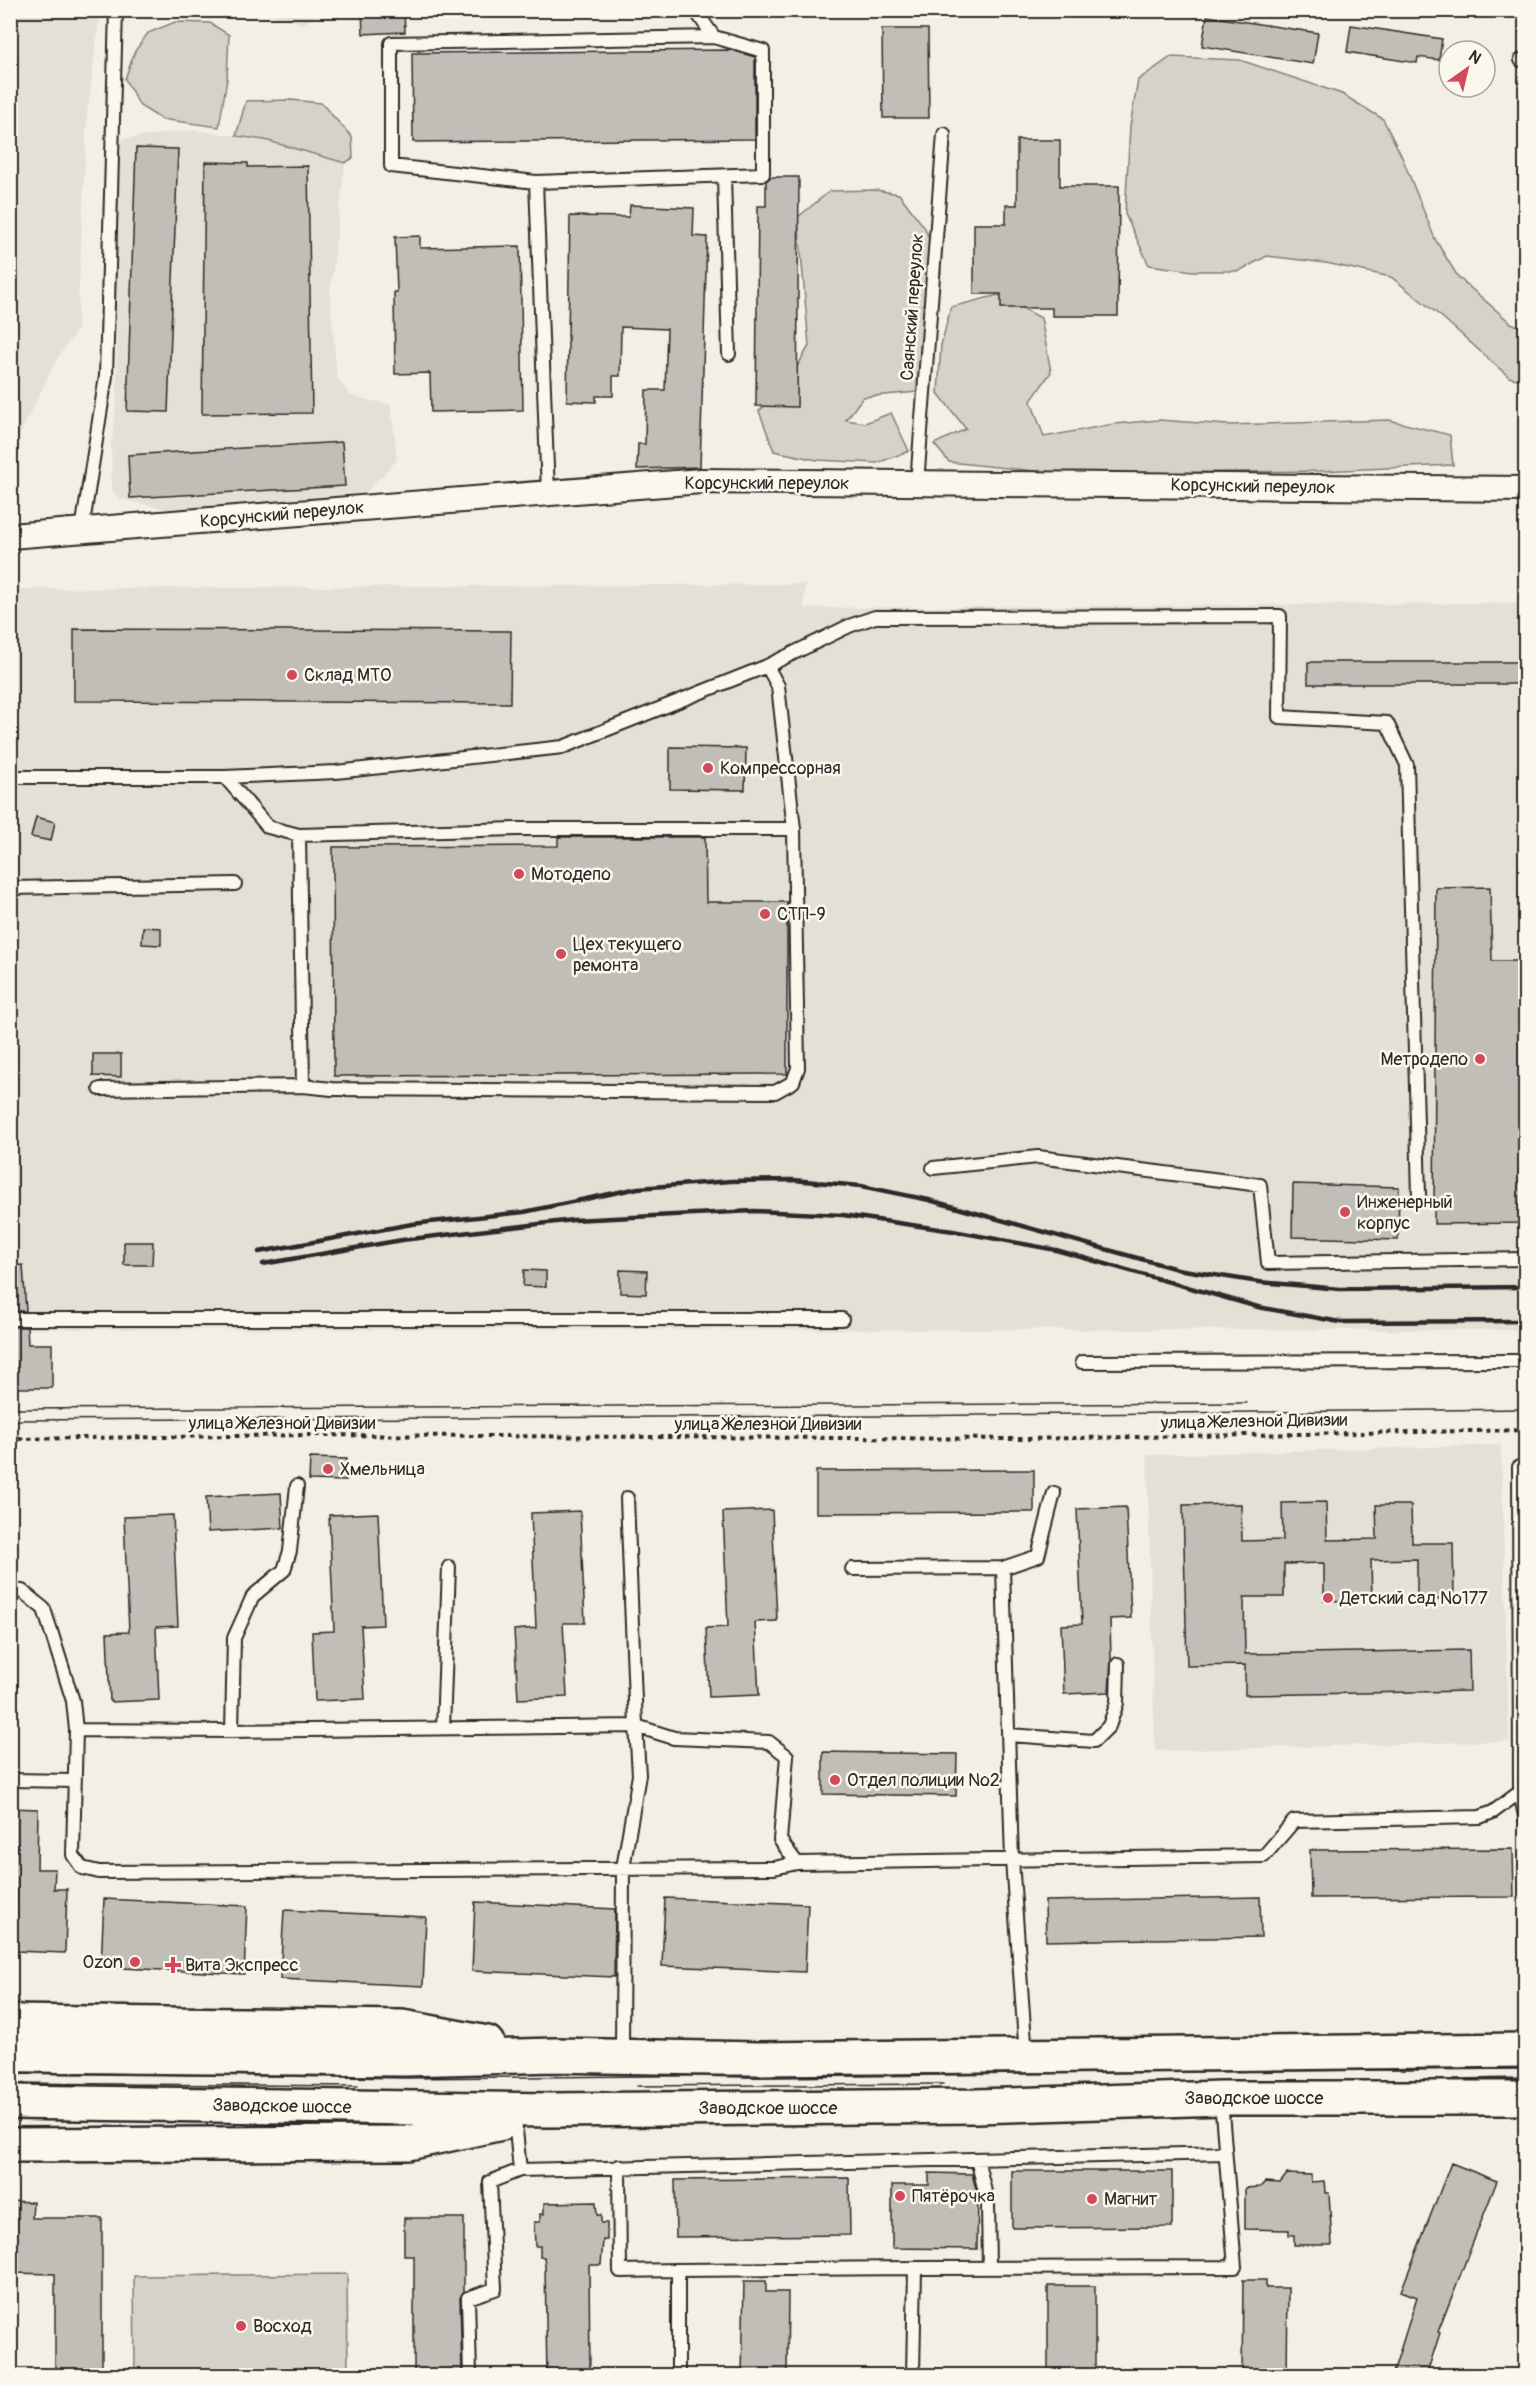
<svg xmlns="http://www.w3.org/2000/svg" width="1536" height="2386" font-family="Pangolin,sans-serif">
<rect width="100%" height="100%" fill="#f3efe4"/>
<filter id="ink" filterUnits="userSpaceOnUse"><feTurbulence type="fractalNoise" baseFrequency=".0167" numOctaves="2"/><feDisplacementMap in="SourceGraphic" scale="12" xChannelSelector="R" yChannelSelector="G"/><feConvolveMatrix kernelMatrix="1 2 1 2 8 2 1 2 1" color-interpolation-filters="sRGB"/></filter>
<g filter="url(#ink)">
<path fill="#e4e0d6" d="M11 10 100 11 87 116 77 330 57 359 20 434 11 479Z
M248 11H324L303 24 268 13Z
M193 130 265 140 345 163 330 295 337 378 351 396 391 405 397 460 365 493 175 511 120 499 112 490 111 447 117 398 115 241 117 150 122 139Z
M805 584 804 608 1525 603V1330L11 1329 10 589Z
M1501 1445 1509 1741 1155 1751 1147 1455Z"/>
<path fill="#d5d2c9" stroke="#807e7a" stroke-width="1.5" d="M175 22 210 23 229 35 227 79 219 127 161 119 140 106 125 79 135 51 148 33Z
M1171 57 1240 60 1342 94 1383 119 1402 157 1435 239 1458 277 1511 323 1525 329V381L1509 377 1443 318 1391 277 1326 263 1267 256 1239 271H1193L1149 265 1125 214 1130 126 1138 80Z
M291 100 321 103 352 137 353 158 345 163 265 140 236 136 246 101Z
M876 190 899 194 925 228 941 271 923 374 917 392 863 397 846 420 865 423 891 413 909 451 877 463 817 460 774 451 759 411 787 384 809 346 798 217 830 191Z
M998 295 1041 318 1051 372 1031 401 1044 437 1114 424 1159 420 1228 425 1389 420 1450 435 1453 465 1321 471 1063 474 949 462 934 444 966 429 938 393 941 345 951 307Z
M347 2274 348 2375H135L134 2276Z"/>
<path fill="#c0beb6" stroke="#2b2b2b" stroke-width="1.5" d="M362 10H404L405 32 363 34Z
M1207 16 1318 33 1313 64 1202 46Z
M1351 25 1442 39 1439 60 1418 57 1417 63 1347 52Z
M882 29H928L929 118H883Z
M731 50 755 57V139L413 142 412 53Z
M1017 140H1060V186H1119L1118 316H1052V308H1001V294H974V224H1006V205H1017Z
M136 148 178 149 168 412 127 411Z
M205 162 248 163V167L308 166 312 413 202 414Z
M771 177H799L797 407 756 406 758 206H766V181Z
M630 205 694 208 693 236 707 237 700 467 637 469 638 444H645L646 390H665L667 329 621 327 620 376H613V396H596V402L567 401 570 216 629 217Z
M420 236V248L520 246 523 410 431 412 430 373 395 374 394 292H397L395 237Z
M342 442 345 486 130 498 128 455Z
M74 629 511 631 510 703 74 701Z
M1308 662H1526V684H1308Z
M670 747 746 748 745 790 670 789Z
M36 817 55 822 51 841 31 837Z
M558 837H705L706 902H787V1074L334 1076 333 847 558 846Z
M1490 887 1492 961H1526V1223L1434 1224 1436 888Z
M143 927 161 928V945L142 944Z
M93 1054H121V1077L93 1076Z
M1293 1184 1399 1187 1398 1240 1292 1237Z
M124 1242H153L152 1265H124Z
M23 1265 26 1311H10V1266Z
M524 1270 546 1271V1287L523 1286Z
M620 1270 647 1271 646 1294 620 1293Z
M10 1327H27L28 1344H52V1388H10Z
M310 1458 347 1459 346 1481 309 1480Z
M1034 1470V1512L816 1513V1471Z
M281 1493 283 1528 208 1532 206 1497Z
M1326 1502 1327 1540 1377 1539 1376 1505H1411L1412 1543H1453L1454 1599 1417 1600V1559L1371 1560 1372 1600 1324 1601V1563L1284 1564V1597H1244L1245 1654 1469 1650 1470 1691 1245 1695V1665L1187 1666 1183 1505 1241 1504 1242 1541 1283 1540 1282 1503Z
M1126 1507 1131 1618 1110 1619 1111 1659 1109 1692 1064 1694 1061 1625 1082 1624 1077 1509Z
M772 1510 777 1621 755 1622 759 1695 709 1697 706 1628 728 1627 723 1512Z
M580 1511 585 1623H563L567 1697 518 1699 514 1630 536 1628 531 1513Z
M378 1513 383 1625 361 1626 365 1699 315 1701 312 1632 334 1631 329 1515Z
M173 1515 178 1626 156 1627 159 1700 110 1702 107 1633 129 1632 124 1517Z
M823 1752 957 1754 956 1796 823 1794Z
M10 1808 38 1809 37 1869H55L54 1889H67L65 1953 15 1951 17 1889H10Z
M1513 1849 1514 1897 1311 1898 1310 1850Z
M1260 1897 1261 1937 1046 1941 1045 1901Z
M665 1898 808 1904 805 1972 662 1966Z
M104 1899 247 1906 244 1974 101 1967Z
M475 1902 615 1909 614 1977 472 1971Z
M284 1910 426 1917 423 1986 280 1979Z
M1451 2163 1497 2181 1438 2332 1440 2333 1426 2376H1392L1417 2297 1401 2291Z
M1012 2171H1172V2227L1012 2228Z
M929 2173 972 2174 978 2196 977 2249 892 2248V2185H929Z
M1287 2174 1311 2175V2182L1324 2181 1325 2193H1329L1332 2245H1294V2235H1289V2230L1245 2229V2188L1260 2187 1265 2182 1280 2183Z
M849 2178 850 2235 676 2237 675 2180Z
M10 2201 33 2202 32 2218H102V2376H55V2274L10 2273Z
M596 2202 597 2215H601V2223H607V2240H603L601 2265H589L590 2376H547L545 2265 544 2257H540V2246H535L534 2222H540V2214H544V2203Z
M404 2218H464V2291L460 2298 462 2376H414V2256H404Z
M1243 2280H1266V2288H1288L1287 2376H1242Z
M744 2281H766V2292H788L787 2376H742Z
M1048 2286H1095V2376H1048Z"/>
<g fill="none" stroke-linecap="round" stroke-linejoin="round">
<defs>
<path id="lane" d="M695 10 714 37
M1521 60 1526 59
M724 176 729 354
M536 182 763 174V51L714 37 391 43V166L536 182 548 493
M917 483 944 134
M82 530 106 376 116 10
M10 777H225L336 772 563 747 767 666
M225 777 268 827 299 835
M10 888 235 884
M303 1086 299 835 517 829H794
M100 1089 303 1086 332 1089 775 1092 793 1082 798 1068 794 829 778 686 767 666 849 626 875 617 1280 616 1279 717 1387 723 1407 765 1419 1195
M933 1168 1038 1157 1260 1185 1268 1263 1526 1259
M10 1319H842
M1082 1362 1526 1361
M627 1498 636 1726 674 1738 769 1742 787 1756 780 1840 797 1863 1264 1856 1294 1821 1480 1817 1493 1812 1520 1792 1519 1467
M1003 1568 1038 1556 1054 1493
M852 1569 1003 1568 1012 1860 1026 2056
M10 1590 22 1591 44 1609 73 1701 76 1730 232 1731 636 1726 639 1775 623 1868 622 2054
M443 1728 449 1567
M76 1730 73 1855 82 1868 99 1872 774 1868 797 1863
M232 1731 234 1638 253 1596 284 1570 290 1551 297 1486
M1008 1735 1094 1741 1109 1726 1117 1703 1118 1664
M10 1780 75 1781
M1520 1792 1526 1821
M977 2159 988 2204 989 2268
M619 2166 620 2271 678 2270V2376
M520 2170 1225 2153
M678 2270 915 2268
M470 2376 468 2298 495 2289 490 2182 520 2170 515 2120
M913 2376 915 2268 1235 2267 1221 2100"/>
<path id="street" d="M10 536 701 481 1526 489"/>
<path id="primary" d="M10 2022 402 2027 487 2043
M10 2055 404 2059 555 2055 758 2059 1526 2050
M10 2102 550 2110 976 2106 1221 2098H1526
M10 2145 408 2143 502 2123"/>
</defs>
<use href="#lane" stroke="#2b2b2b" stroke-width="16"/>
<use href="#street" stroke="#2b2b2b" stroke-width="28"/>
<use href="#primary" stroke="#2b2b2b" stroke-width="38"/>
<path stroke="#2b2b2b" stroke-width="4" stroke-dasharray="4.5 4.5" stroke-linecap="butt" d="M10 1439 309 1435 1022 1439 1526 1430"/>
<use href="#lane" stroke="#fbf7ec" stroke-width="12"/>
<use href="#street" stroke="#fbf7ec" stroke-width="24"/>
<use href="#primary" stroke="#fbf7ec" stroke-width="33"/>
<path stroke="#2b2b2b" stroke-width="1.5" d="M10 1409 1247 1403
M10 1420 890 1416 1526 1409
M10 2072 404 2078 1526 2069
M1453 2079 1526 2078
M10 2083 358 2086
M637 2086 943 2084"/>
<path stroke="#2b2b2b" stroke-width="4.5" d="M259 1252 412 1224 524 1212 638 1188 731 1181 793 1180 861 1186 929 1200 1177 1269 1259 1282 1340 1289 1526 1287
M263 1264 402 1240 573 1220 754 1211 843 1215 953 1231 1056 1250 1258 1307 1340 1322 1526 1321"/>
</g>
</g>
<g fill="#d1495b" stroke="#fbf7ec" stroke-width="2">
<circle cx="292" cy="675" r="6"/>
<circle cx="708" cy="768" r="6"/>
<circle cx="519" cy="874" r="6"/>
<circle cx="765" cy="914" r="6"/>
<circle cx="561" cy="954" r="6"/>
<circle cx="1480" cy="1059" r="6"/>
<circle cx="1345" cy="1212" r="6"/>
<circle cx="328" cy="1469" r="6"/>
<circle cx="1328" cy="1598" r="6"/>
<circle cx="835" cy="1780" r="6"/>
<circle cx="135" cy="1962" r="6"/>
<path d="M170 1956h6v6h6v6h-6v6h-6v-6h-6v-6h6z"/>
<circle cx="900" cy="2196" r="6"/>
<circle cx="1092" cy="2199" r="6"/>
<circle cx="241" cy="2326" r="6"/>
</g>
<g text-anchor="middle" stroke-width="5" stroke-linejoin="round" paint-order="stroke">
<g font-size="18" fill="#2b2b2b" stroke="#fbf7ec">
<text transform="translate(912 307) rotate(-86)" y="6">Саянский переулок</text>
<text x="767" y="489">Корсунский переулок</text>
<text transform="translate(1253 486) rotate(1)" y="6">Корсунский переулок</text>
<text transform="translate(282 514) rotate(-5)" y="6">Корсунский переулок</text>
<text transform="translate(1254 1421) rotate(-1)" y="6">улица Железной Дивизии</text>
<text x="282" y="1429">улица Железной Дивизии</text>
<text x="768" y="1430">улица Железной Дивизии</text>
<text x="1254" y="2104">Заводское шоссе</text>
<text transform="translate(282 2106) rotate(1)" y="6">Заводское шоссе</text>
<text x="768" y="2114">Заводское шоссе</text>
</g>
<g font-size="18" fill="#2b2b2b" stroke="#fbf7ec" text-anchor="start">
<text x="304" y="681">Склад МТО</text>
<text x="720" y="774">Компрессорная</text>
<text x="531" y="880">Мотодепо</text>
<text x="777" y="920">СТП-9</text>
<text x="573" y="950">Цех текущего<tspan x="573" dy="21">ремонта</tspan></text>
<text x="1468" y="1065" text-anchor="end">Метродепо</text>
<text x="1357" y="1208">Инженерный<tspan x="1357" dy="21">корпус</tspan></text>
<text x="340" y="1475">Хмельница</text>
<text x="1340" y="1604">Детский сад №177</text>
<text x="847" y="1786">Отдел полиции №2</text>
<text x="123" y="1968" text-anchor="end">Ozon</text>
<text x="185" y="1971">Вита Экспресс</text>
<text x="912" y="2202">Пятёрочка</text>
<text x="1104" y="2205">Магнит</text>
<text x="253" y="2332">Восход</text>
</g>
</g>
<rect width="1536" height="2386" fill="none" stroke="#fbf7ec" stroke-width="36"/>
<rect x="18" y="18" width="1500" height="2350" fill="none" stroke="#2b2b2b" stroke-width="2" filter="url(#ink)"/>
<g transform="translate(1467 69) rotate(34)"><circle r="28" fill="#fbf7ec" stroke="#a8a59f" stroke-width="1.5"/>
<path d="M0-4.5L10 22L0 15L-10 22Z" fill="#d1495b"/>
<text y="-9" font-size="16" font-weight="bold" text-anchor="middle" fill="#2b2b2b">N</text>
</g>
</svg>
